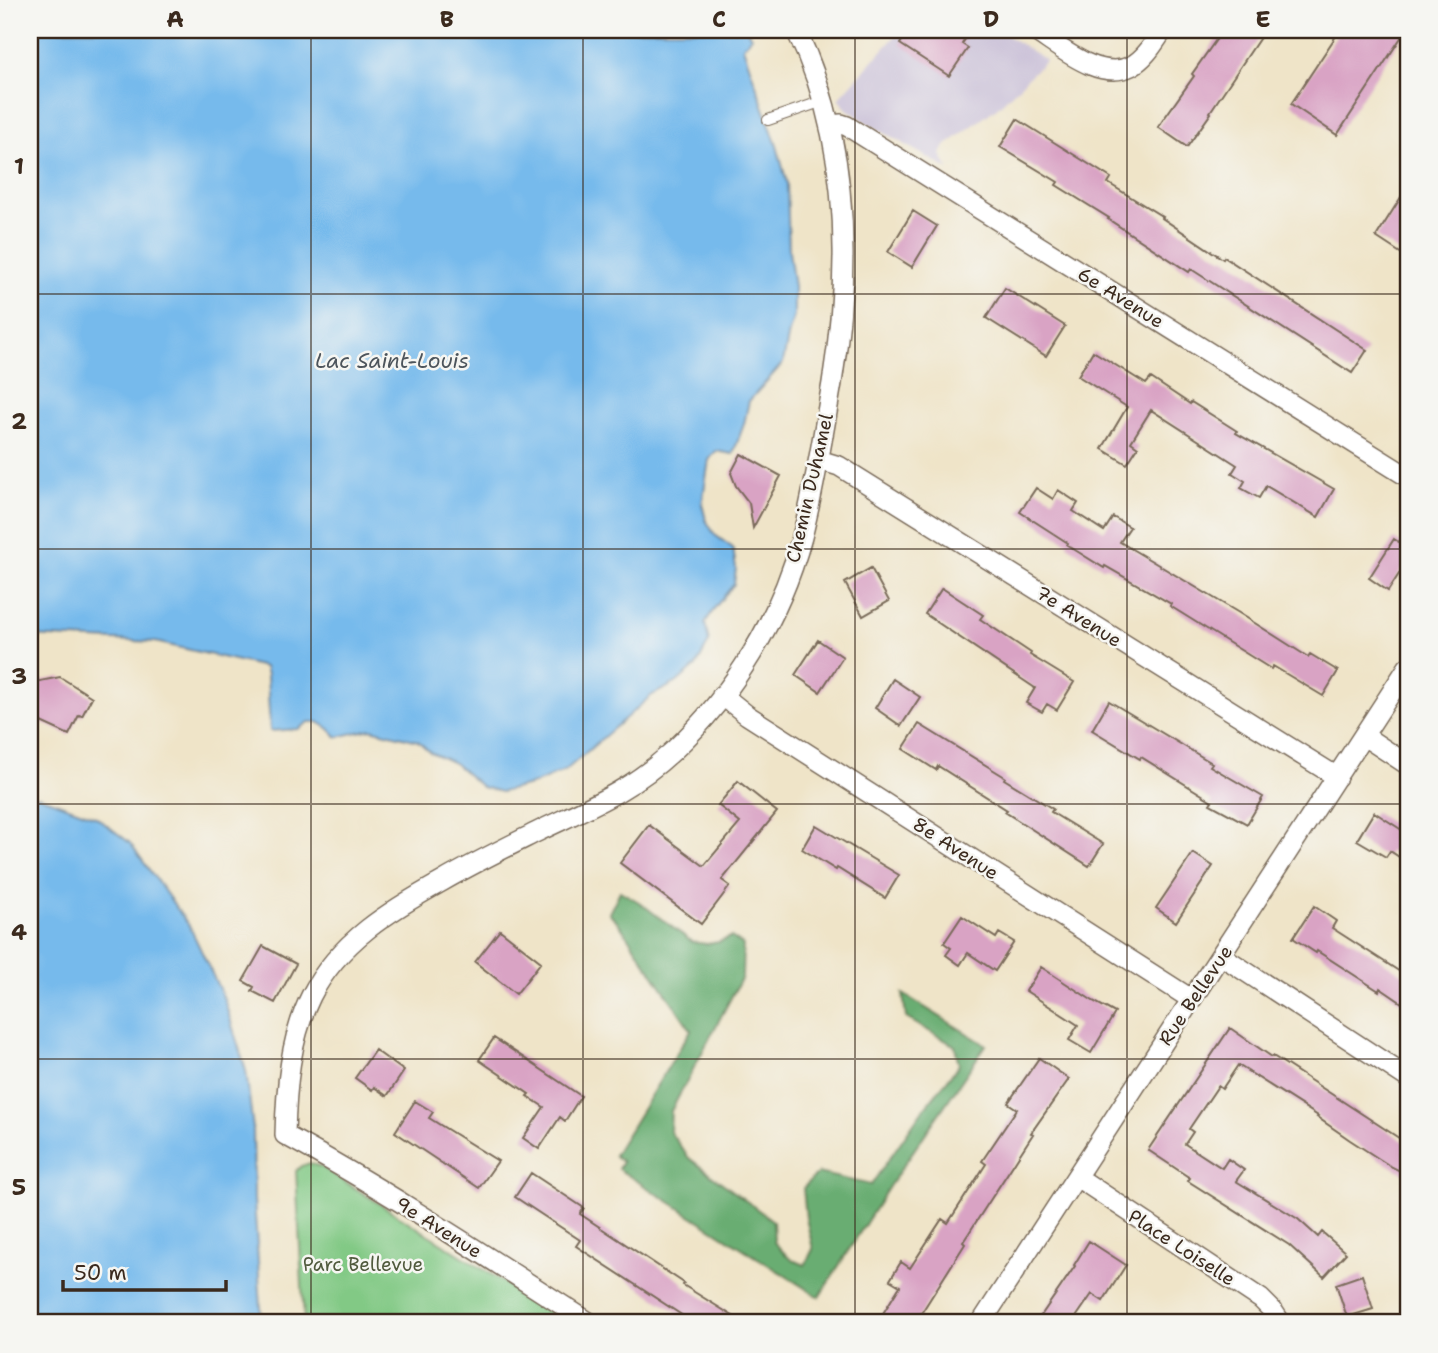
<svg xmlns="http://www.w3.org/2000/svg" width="1438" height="1353" font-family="'Shantell Sans',sans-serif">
<rect width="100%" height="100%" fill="#f6f6f2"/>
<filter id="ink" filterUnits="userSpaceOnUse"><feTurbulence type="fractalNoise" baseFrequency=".0143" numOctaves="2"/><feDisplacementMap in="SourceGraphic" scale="14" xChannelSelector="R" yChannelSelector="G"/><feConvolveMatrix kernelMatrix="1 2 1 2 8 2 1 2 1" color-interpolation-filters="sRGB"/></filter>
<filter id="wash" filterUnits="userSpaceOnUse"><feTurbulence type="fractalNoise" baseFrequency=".00686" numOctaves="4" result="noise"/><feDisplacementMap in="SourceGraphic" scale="28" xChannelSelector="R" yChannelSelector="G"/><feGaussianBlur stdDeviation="1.57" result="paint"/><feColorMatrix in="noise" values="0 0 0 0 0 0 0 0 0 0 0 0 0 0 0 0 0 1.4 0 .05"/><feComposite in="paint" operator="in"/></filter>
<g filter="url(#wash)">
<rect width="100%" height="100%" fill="#efe4c8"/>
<path fill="#c9bfd7" d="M901 30H998L1046 60 998 107 945 146 941 154 944 161 950 170 867 123 847 109 838 99Z"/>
<path fill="#82c985" stroke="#5e7a52" stroke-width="2" d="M310 1163 323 1168 568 1323H304L296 1171 301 1166Z"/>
<path fill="#69ad72" stroke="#526c48" stroke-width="2" d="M620 891 639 902 692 942 707 944 719 942 731 937 743 945 742 977 671 1111 670 1132 689 1158 773 1221 774 1242 790 1259 805 1265 813 1249 806 1218 803 1188 818 1173 871 1185 922 1111 959 1065 955 1046 906 1018 903 994 986 1045 890 1185 819 1297 618 1169 622 1162 614 1155 691 1030 617 921 609 913Z"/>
<path fill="#76baec" stroke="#587285" stroke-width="2" d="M30 30H747L751 37 743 47 777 146 787 183 789 251 794 287V316L789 332 783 363 749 401 744 424 733 454 716 451 709 460 702 504 706 520 715 535 733 548 736 568 734 584 716 606 705 623 709 642 696 666 676 683 652 695 566 770 534 784 501 792 482 787 454 763 430 752 418 741 371 729 337 737 328 728 318 722H309L298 729 270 731 267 675 265 667 155 642 30 636Z
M30 796H39L96 817 130 843 190 927 224 999 246 1071 253 1129 254 1199 262 1323H30Z"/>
<g id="blocks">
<path fill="#d9a3c4" d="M909 30H971L962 44 968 48 949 76 900 44Z
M1223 30H1265L1210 112 1211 113 1187 147 1158 127 1194 76 1192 74Z
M1340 30H1406L1337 135 1291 104Z
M1017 119 1111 178 1108 183 1163 217 1162 218 1223 259 1224 257 1367 350 1352 373 1191 269 1189 272 1108 219 1109 218 1056 185 1058 182 1000 147Z
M1408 186V258L1376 237Z
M913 211 937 226 912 267 888 252Z
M1005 288 1065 326 1046 356 986 318Z
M1093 351 1146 384 1151 378 1190 404 1191 402 1237 431 1236 433 1334 489 1318 517 1266 486 1259 498 1241 488 1245 481 1232 473 1237 465 1151 410 1131 442 1138 447 1127 464 1102 449 1127 407 1078 376Z
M741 454 781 476 753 528 749 503 736 486 731 473Z
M1036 488 1053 499 1058 490 1078 503 1073 511 1104 531 1113 517 1130 527 1120 542 1239 613 1308 657 1310 654 1338 671 1323 696 1273 666 1271 669 1170 606 1171 604 1105 566 1104 568 1067 545 1068 543 1020 512Z
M1394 539 1408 548V560L1388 591 1369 578Z
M871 568 889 601 863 616 845 583Z
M942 588 983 615 980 619 1031 653 1030 655 1074 682 1057 710 1047 704 1042 712 1026 703 1035 688 925 614Z
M818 640 843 657 820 692 795 675Z
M60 677 92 697 82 716 79 715 69 735 30 717V683Z
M893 679 920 697 901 726 875 708Z
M1109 701 1212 763 1210 766 1263 797 1247 824 1210 804 1212 801 1141 757 1140 759 1092 730Z
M919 724 1005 777 1004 779 1053 809 1051 812 1103 844 1089 866 1005 812 1007 810 938 766 936 770 903 749Z
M738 781 777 812 722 880 730 886 701 924 620 863 649 825 704 866 740 823 718 805Z
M1374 812 1408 834V863L1390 851 1386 857 1357 840Z
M816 825 899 875 885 898 837 868 836 870 802 849Z
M1193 853 1213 866 1176 922 1156 908Z
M1314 906 1336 921 1332 928 1408 977V1007L1380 988 1379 991 1317 951 1316 953 1293 938Z
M962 916 996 938 999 933 1014 942 995 971 968 953 960 965 946 955 951 948 944 943Z
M500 930 541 962 516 994 475 962Z
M263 946 296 964 275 1003 252 991 254 987 243 981Z
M1041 967 1093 1001 1115 1013 1091 1053 1069 1040 1078 1025 1026 991Z
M1230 1028 1272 1057 1273 1056 1408 1144V1175L1390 1166 1350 1140 1317 1117 1318 1116 1238 1065 1222 1089 1218 1086 1189 1129 1193 1132 1185 1144 1222 1168 1228 1159 1244 1170 1236 1181 1298 1219 1318 1237 1322 1232 1346 1253 1324 1277 1289 1245 1188 1181 1190 1178 1148 1150Z
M494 1038 581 1096 565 1121 560 1117 539 1149 523 1138 544 1107 527 1096 529 1094 479 1060Z
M375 1050 404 1071 387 1096 374 1087 372 1090 355 1078Z
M1039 1058 1069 1079 1031 1133 1033 1134 963 1242 965 1244 915 1323H877L900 1286 890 1280 901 1262 910 1268 942 1219 948 1223 986 1164 982 1161 1017 1109 1008 1103Z
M415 1101 433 1112 429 1118 498 1161 479 1188 395 1132Z
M531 1173 584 1208 580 1214 684 1283 683 1285 744 1323H694L576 1246 580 1240 515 1197Z
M1089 1241 1126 1265 1103 1301 1092 1294 1072 1323H1036L1075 1266 1074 1265Z
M1362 1275 1373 1309 1347 1317 1336 1284Z"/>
</g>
</g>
<g filter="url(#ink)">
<use href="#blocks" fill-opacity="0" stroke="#7a6b5a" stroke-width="2"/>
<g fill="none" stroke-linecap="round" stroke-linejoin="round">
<defs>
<path id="lane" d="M768 120 823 101"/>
<path id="street" d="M1033 30C1059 46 1099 82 1131 66 1145 59 1154 43 1163 30
M831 125 841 124 847 126 1408 477
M819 460 839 466 1337 777
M722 695 747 715 1191 999
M1364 736 1408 765
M1222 956 1408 1078
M1077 1177 1261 1299 1273 1311 1281 1323
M590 1323C490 1259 390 1192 285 1135 286 1088 290 1038 311 996 339 941 391 910 443 881 474 863 507 847 539 831 591 806 630 791 673 751 734 694 780 618 802 537 815 487 823 435 832 383 851 265 850 140 796 30
M981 1323 1408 667"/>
</defs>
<use href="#lane" stroke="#7a6b5a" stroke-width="12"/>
<use href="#street" stroke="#7a6b5a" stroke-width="22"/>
<use href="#lane" stroke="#fff" stroke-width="10"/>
<use href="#street" stroke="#fff" stroke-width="19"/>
</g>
</g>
<path fill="none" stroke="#3b2a1e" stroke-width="2" stroke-opacity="0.55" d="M311 30V1323M583 30V1323M855 30V1323M1127 30V1323M30 294H1408M30 549H1408M30 804H1408M30 1059H1408"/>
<g text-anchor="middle" stroke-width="5" stroke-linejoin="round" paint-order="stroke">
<g font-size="19" fill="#3b2a1e" stroke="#f6f6f2">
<text transform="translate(1121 297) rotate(32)" y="7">6e Avenue</text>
<text transform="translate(809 488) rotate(-77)" y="7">Chemin Duhamel</text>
<text transform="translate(1079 616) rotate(32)" y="7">7e Avenue</text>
<text transform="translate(956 848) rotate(33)" y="7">8e Avenue</text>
<text transform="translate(1195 995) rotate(-56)" y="7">Rue Bellevue</text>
<text transform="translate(439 1227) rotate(32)" y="7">9e Avenue</text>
<text transform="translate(1182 1247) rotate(33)" y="7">Place Loiselle</text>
</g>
<g font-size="19" fill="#505a3d" stroke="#f6f6f2">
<text x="363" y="1271">Parc Bellevue</text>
</g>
<g font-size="21" font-style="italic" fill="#4d555c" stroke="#f6f6f2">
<text x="392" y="368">Lac Saint-Louis</text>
</g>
</g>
<rect width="1438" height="1353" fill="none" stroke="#f6f6f2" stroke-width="77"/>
<path d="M63 1280v10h163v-10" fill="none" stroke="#3b2a1e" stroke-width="3.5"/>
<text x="74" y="1280" font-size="21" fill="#3b2a1e" stroke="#f6f6f2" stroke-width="5" paint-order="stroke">50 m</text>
<rect x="38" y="38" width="1362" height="1276" fill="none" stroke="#3b2a1e" stroke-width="2.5"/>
<g font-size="23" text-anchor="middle" font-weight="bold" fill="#3b2a1e">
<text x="175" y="27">A</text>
<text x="447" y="27">B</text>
<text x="719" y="27">C</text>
<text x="991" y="27">D</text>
<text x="1263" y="27">E</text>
<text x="19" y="174">1</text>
<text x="19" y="429">2</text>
<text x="19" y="684">3</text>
<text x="19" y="940">4</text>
<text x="19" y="1195">5</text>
</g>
</svg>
